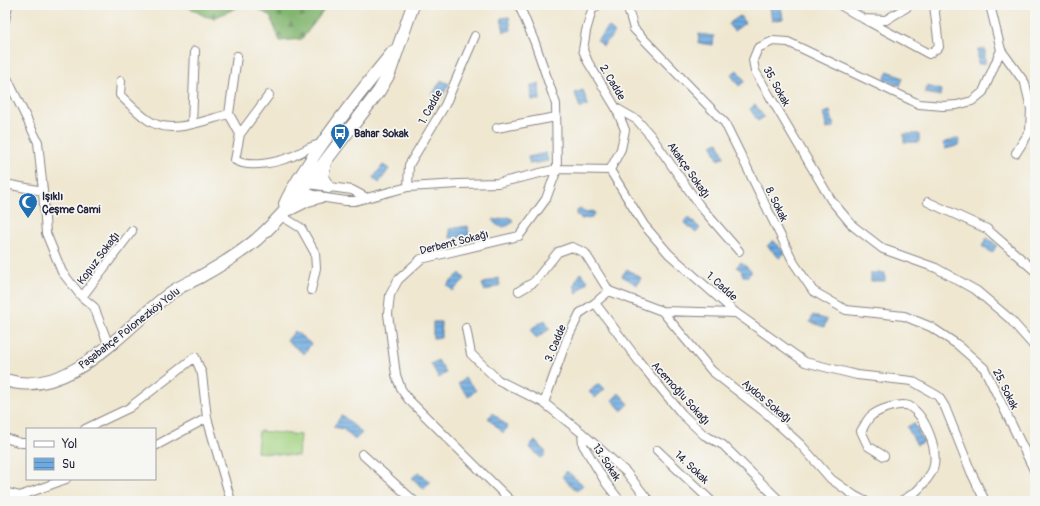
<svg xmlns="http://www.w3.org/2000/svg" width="1040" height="506" font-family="Pangolin,sans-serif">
<defs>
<pattern id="forest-firs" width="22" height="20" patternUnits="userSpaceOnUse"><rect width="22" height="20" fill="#82b570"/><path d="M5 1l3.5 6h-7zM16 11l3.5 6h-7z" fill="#6a935d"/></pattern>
<pattern id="water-rules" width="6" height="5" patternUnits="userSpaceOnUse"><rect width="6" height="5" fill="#6daadf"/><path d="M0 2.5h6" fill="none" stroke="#598ab6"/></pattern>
</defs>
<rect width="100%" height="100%" fill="#f6f6f2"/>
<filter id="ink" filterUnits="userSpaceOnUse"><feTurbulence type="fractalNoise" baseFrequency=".025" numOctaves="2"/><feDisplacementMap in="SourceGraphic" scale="8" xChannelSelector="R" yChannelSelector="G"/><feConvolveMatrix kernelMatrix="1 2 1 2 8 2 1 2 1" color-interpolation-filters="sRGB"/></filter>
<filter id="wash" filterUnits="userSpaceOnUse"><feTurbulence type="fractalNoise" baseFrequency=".012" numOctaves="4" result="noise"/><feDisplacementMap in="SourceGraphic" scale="16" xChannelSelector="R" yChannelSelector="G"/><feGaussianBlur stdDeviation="0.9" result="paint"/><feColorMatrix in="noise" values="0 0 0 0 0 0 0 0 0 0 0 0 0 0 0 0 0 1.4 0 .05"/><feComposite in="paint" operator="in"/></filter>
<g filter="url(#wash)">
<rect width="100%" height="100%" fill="#efe7d0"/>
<path fill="url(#forest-firs)" stroke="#526c56" d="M185 5H243L214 18 204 16Z
M251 5H328L302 39 280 41 270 16Z"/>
<path fill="#a3d382" stroke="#627a5e" d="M259 431 300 435 298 456 257 452Z"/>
<path fill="url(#water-rules)" stroke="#48668d" d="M781 6 783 19 772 21 770 8Z
M740 16 745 23 734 31 728 24Z
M509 17 511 30 504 32 501 18Z
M609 27 615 33 603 46 597 40Z
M699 34 714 36 713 45 698 43Z
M978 49H985V64H978Z
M737 70 745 81 739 86 731 75Z
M888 71 903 78 900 86 884 80Z
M441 80 449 84 440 100 432 95Z
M539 84 540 100H532L531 85Z
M927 86 941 90 940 96 925 93Z
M583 90 588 105 580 108 575 93Z
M755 105 764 117 758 121 750 109Z
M830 111 834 127 827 129 823 113Z
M904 134H919V142H904Z
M958 138 960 145 945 149 943 143Z
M718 142 724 157 718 160 712 145Z
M546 153 548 161 530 164 528 157Z
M383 165 389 169 379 183 373 178Z
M580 209 587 212 592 211 595 213 592 217 582 219 576 215 577 211Z
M508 217 512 219 513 222C507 228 498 229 493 221L494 219 497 220Z
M688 217 700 228 696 233 684 222Z
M468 226 469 236 450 238 449 229Z
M987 238 997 245 992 253 982 246Z
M773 240 785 253 779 258 767 246Z
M741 262 752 272 748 276H743L741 270 736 267Z
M627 269 641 278 637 285 622 276Z
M460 273 465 279 453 291 447 285Z
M581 273 588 281 577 293C572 283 576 281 581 273Z
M871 273H885V281H871Z
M498 278 500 285 485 291 482 284Z
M813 315 827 320 824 327 810 322Z
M545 320 550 329 536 338 532 332V328Z
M433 322H441V338H433Z
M295 331 311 344 304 354 287 341Z
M438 360 446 373 439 378 431 364Z
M465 378 476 390 469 397 458 384Z
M599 383 605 389 595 398 589 392Z
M619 393 629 404 622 411 612 400Z
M493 413 508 427 503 433 488 418Z
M342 415 362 433 355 440 343 429 333 427Z
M914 423 924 442 917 445 907 427Z
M535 441 546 452 544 454 545 455 541 458 529 447 532 443Z
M567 471 583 485 577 491 562 477Z
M418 472 430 482 424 489 412 478Z"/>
</g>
<g filter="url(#ink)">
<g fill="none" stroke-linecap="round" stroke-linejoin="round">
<defs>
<path id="street" d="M598 5 592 10 586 31 583 50 588 62 616 108 625 130 621 149 610 170
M627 5 634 29 725 123 794 263 813 291 846 310 904 316 931 327 958 345 984 368 1035 472
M840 5 864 19 886 20 907 7 909 5
M990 5 1001 50 983 92 972 101 957 105 943 106 919 104 788 42 773 41 758 48 753 60 755 71 831 200 853 226 883 249 936 268 977 291 1010 319 1033 345 1035 349
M864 19 929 54 939 47 934 5
M5 20 8 5
M1001 50 1025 83 1031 109 1030 131 1016 153
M5 74 38 142 43 191 46 233 62 272 82 297 94 307 109 346
M121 81 120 95C129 104 138 113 148 120 170 136 205 120 229 114L240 134 235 160C249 169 279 162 293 156 303 152 311 145 322 144
M616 108 637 120 651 136 700 206 739 251
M229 114 237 56
M192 124 195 51
M497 128 556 117
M240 134 269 95
M5 184 43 191
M308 184 352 190 367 198
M408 187 409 165 445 105 475 36
M304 189 309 193 319 197 346 201H355L408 187 459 184 498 183 557 169 610 170 644 225 669 254 736 313 805 362 857 375 912 381 938 396 945 407 971 472 985 501
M928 202 987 229 1035 271
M280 215 301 228 315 253 316 268 311 290
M519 291 534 282 558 252 572 247 585 253 609 291
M82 297 132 231
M595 303 641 364 682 414 704 435 723 445 780 501
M662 311 712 371 767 414 801 445 831 479 855 496 865 501
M466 328 471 354 498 380 544 403
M85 429 129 408 195 357 202 374 207 418 231 501
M582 433 583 445 606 483 620 501
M5 438 21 443H27
M155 446 207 418
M657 450 711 501
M362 454 414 501
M884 456 868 446 861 431C864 427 867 419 871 416 878 410 900 402 909 406 926 416 939 451 933 469 931 475 919 490 914 493 910 496 905 499 901 501
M5 492 20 496 66 479
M511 501 408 399 401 389 396 375 388 314 390 295 398 280 421 259 519 236 546 199 557 169 556 104 535 43 519 5
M649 501 626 472 582 433 544 403 567 339 580 313 595 303 609 291 662 311 736 313"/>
<path id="primary" d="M325 163 322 177 328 187
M285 204C292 187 303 173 313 157 338 120 365 86 393 52
M290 209 308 200 319 197
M5 380C69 400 123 329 169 294 177 288 188 283 198 278 218 267 238 255 256 240 281 218 303 190 324 163 342 139 361 115 379 91L389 74 413 5"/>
</defs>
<use href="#street" stroke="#888486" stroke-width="10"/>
<use href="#primary" stroke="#888486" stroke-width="14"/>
<use href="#street" stroke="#fff" stroke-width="8"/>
<use href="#primary" stroke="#fff" stroke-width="12"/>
</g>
</g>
<defs>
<symbol id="bus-pin" viewBox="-11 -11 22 30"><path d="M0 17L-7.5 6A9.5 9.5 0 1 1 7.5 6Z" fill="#1f6fb2" stroke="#f6f6f2"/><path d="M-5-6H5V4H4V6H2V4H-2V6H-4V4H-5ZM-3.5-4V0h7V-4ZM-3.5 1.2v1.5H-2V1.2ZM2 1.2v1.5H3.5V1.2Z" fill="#fff"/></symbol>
<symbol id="mosque-pin" viewBox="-11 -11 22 30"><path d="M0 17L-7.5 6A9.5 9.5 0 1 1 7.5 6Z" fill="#1f6fb2" stroke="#f6f6f2"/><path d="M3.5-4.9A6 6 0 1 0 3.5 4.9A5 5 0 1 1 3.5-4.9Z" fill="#fff"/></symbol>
</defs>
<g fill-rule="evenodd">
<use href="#bus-pin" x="329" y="122" width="22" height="30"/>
<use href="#mosque-pin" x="17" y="191" width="22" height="30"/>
</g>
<g text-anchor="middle" stroke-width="3.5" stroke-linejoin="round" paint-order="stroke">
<g font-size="11" fill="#22223b" stroke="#f6f6f2">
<text transform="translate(613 82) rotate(59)" y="4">2. Cadde</text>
<text transform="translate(777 86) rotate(61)" y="4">35. Sokak</text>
<text transform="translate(430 107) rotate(-61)" y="4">1. Cadde</text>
<text transform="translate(689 170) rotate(55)" y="4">Akakçe Sokağı</text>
<text transform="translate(777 204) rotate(64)" y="4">8. Sokak</text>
<text transform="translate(454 242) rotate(-14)" y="4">Derbent Sokağı</text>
<text transform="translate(98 258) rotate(-53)" y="4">Kopuz Sokağı</text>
<text transform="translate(722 286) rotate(42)" y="4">1. Cadde</text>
<text transform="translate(129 328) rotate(-38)" y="4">Paşabahçe Polonezköy Yolu</text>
<text transform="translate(555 343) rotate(-68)" y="4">3. Cadde</text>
<text transform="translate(1006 389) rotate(64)" y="4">25. Sokak</text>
<text transform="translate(681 393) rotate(48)" y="4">Acemoğlu Sokağı</text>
<text transform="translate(767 401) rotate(40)" y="4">Aydos Sokağı</text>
<text transform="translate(607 462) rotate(57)" y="4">13. Sokak</text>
<text transform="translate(692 467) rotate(43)" y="4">14. Sokak</text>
</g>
<g font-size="11" font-weight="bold" fill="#22223b" stroke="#f6f6f2" text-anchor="start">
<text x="354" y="137">Bahar Sokak</text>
<text x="42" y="200">Işıklı<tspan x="42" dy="13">Çeşme Cami</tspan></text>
</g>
</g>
<rect width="1040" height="506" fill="none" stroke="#f6f6f2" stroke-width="20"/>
<rect x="26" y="428" width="130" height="52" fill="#f6f6f2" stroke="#a1a1a9"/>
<rect x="34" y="441" width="20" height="6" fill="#ffffff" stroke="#a1a1a9"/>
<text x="62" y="448" font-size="12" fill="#22223b">Yol</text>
<rect x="34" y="458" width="20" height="12" fill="url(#water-rules)" stroke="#a1a1a9"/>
<text x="62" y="468" font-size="12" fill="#22223b">Su</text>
</svg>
